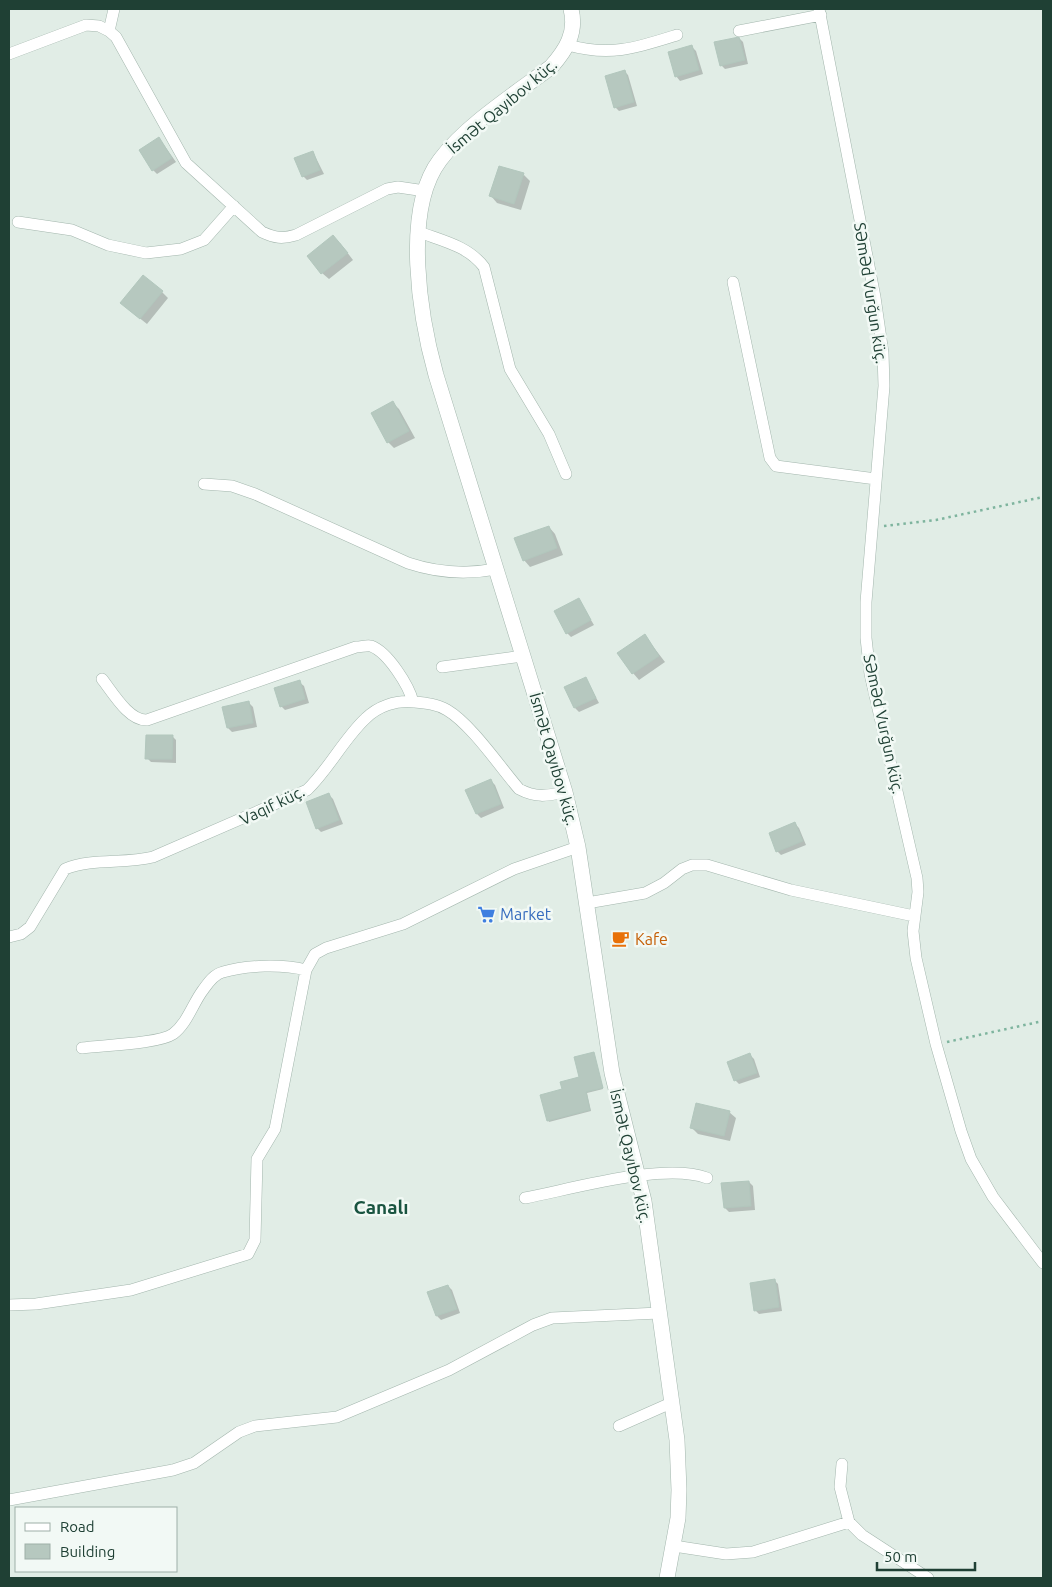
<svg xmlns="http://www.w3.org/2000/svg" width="1052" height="1587" font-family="Ubuntu,sans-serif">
<rect width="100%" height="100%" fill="#e1ede6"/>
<path fill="#0003" d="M739 38 743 42 748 64 725 69 721 65Z
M692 47 696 51 703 74 680 81 676 76Z
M624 71 628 75 637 106 619 111 615 107Z
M159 138 176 162 157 174 153 170Z
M313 152 324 174 307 180 303 176Z
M524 175 530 181 521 210 497 203 491 196Z
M340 243 353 260 329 279 322 273Z
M162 292 168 298 147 324 128 309Z
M393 403 399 409 415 438 394 448 388 442Z
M549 527 555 534 563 555 530 567 524 560Z
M579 600 594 625 571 637 567 633Z
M645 636 665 662 639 680 633 673Z
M586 679 599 703 579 712 575 708Z
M299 682 304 686 309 703 285 710 281 706Z
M249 703 253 707 257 727 232 732 228 728Z
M172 736 176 740V763L151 762 147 758Z
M491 781 495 785 504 808 481 818 477 814Z
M329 795 333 799 343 824 321 832 317 828Z
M795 824 799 828 806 845 781 855 777 851Z
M593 1053 603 1089 587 1093 591 1111 549 1122 548 1120 563 1090 581 1078Z
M750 1055 754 1059 760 1077 739 1084 735 1080Z
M729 1112 736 1118 730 1141 698 1134 691 1127Z
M749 1182 753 1186 755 1210 729 1212 725 1208Z
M774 1280 778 1284 782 1311 759 1314 755 1310Z
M448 1286 452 1290 460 1313 441 1320 437 1316 429 1293Z"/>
<path fill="#b6c8bf" stroke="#b2c7bd" d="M739 37 745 60 720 66 714 42Z
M692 45 699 70 675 77 668 52Z
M625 70 634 102 614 108 605 76Z
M159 137 172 158 152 171 139 150Z
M313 151 320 170 302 177 294 158Z
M499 166 524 173 514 204 489 196Z
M333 235 348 253 321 274 307 256Z
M143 275 163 291 140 319 120 303Z
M393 401 409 431 387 443 371 413Z
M549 526 557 548 523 561 514 538Z
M579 598 591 620 566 634 554 611Z
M645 634 659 656 632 674 617 653Z
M586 677 596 698 574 708 564 687Z
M300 680 305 699 280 707 274 688Z
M249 701 253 723 227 728 222 707Z
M146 735H173L172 759H145Z
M491 779 501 804 476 814 465 790Z
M329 793 339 820 316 829 306 802Z
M795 822 803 841 776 852 769 833Z
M594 1052 603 1088 586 1092 590 1110 547 1121 540 1095 562 1089 560 1082 579 1077 574 1057Z
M750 1053 757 1073 734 1081 727 1062Z
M696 1103 730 1111 724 1136 690 1128Z
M749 1181 751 1206 724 1208 721 1183Z
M775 1279 779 1307 754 1311 750 1283Z
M448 1285 457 1309 436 1316 427 1292Z"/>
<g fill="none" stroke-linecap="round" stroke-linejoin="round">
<defs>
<path id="minor" d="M819 9 875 297 883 353 884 386 866 602V638L870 674 917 878 918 892 913 931 916 958 936 1044 961 1131 971 1159 993 1197 1043 1263
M109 31 114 9
M739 31 821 15
M568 45C610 57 636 48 677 35
M9 54 86 25 99 26 109 31 116 37 186 163 262 232C275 238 282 239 296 235L387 189 398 187 425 191
M18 222 72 230 108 245 146 253 181 249 204 240 234 206
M419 232C443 241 468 246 484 267L510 369 549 434 566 474
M733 282 770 458 776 466 876 479
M204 484 232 486 255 494 408 563C438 573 465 575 496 569
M442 667 523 656
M102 679C113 693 129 721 147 720L356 647C361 647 367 645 371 646 388 652 409 686 413 702
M587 903 645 893 664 883 682 869 692 865H707L791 890 914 916
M9 937 21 934 30 927 65 869C92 858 124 864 153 857L307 790C329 769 343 740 365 719 378 706 396 700 414 702 425 703 437 704 447 710 471 724 500 767 519 789 536 798 546 796 565 792
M82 1048C102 1045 158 1044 173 1034 187 1024 193 1003 203 990 208 983 214 974 223 972 247 965 282 964 306 970
M525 1198C572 1189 664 1162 707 1178
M9 1305 36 1304 131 1290 248 1254 255 1240 257 1159 275 1129 306 970 315 954 326 948 403 924 514 869 578 847
M619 1426 671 1403
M842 1464 840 1487 849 1522
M9 1500 173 1470 194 1463 239 1432 255 1426 337 1417 449 1370 533 1325 552 1318 659 1313
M674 1546 726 1554 753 1552 849 1522 862 1535 928 1578"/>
<path id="tertiary" d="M571 9C577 33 566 50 551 67 516 93 465 126 440 160 402 210 420 318 436 375L565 792 578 847 612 1073 644 1201 677 1440 679 1490 678 1518 667 1578"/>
</defs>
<use href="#minor" stroke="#a3b6ad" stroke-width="12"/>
<use href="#tertiary" stroke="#a3b6ad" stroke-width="16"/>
<path stroke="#7eb49e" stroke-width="2.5" stroke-dasharray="2.5 4" stroke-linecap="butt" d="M884 526 936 520 1043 497
M947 1042 1043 1021"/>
<use href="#minor" stroke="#fff" stroke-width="11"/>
<use href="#tertiary" stroke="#fff" stroke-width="15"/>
</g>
<defs>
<symbol id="supermarket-bare" viewBox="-9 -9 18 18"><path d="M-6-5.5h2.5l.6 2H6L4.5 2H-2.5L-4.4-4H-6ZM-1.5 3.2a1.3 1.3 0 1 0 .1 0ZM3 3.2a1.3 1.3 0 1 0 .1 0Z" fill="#3f7fe0" stroke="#f2f9f5" stroke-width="2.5" paint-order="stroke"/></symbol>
<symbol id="cafe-bare" viewBox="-9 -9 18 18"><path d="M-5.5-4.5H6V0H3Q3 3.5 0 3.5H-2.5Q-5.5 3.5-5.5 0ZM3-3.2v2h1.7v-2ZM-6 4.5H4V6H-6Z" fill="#e8710a" stroke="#f2f9f5" stroke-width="2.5" paint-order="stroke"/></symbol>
</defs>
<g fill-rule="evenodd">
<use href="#supermarket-bare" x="474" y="902" width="25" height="25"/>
<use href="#cafe-bare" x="608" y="926" width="25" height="25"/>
</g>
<g text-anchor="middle" stroke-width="5" stroke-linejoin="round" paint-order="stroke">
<g font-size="16" fill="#1f4034" stroke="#f2f9f5">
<text transform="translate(502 106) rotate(-40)" y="6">İsmət Qayıbov küç.</text>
<text transform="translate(871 293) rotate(81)" y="6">Səməd Vurğun küç.</text>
<text transform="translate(884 724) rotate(78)" y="6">Səməd Vurğun küç.</text>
<text transform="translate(554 759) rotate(74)" y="6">İsmət Qayıbov küç.</text>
<text transform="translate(272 805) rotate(-26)" y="6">Vaqif küç.</text>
<text transform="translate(631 1156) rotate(77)" y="6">İsmət Qayıbov küç.</text>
</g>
<g font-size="16" fill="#366cbe" stroke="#f2f9f5" text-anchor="start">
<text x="500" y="920">Market</text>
</g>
<g font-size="16" fill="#c56008" stroke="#f2f9f5" text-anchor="start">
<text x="635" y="945">Kafe</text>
</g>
<g font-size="19" font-weight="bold" fill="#195440" stroke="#f2f9f5">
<text x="381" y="1214">Canalı</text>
</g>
</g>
<rect width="1052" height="1587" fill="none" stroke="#1f4034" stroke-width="20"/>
<rect x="15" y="1507" width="162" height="65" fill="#f2f9f5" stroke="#9eafa8"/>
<rect x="25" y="1523" width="25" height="8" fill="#ffffff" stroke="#9eafa8"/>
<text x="60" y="1532" font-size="15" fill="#1f4034">Road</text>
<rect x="25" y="1544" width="25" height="15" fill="#b6c8bf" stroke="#9eafa8"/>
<text x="60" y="1557" font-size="15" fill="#1f4034">Building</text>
<path d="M877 1562v8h98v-8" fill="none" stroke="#1f4034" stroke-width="2.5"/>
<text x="884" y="1562" font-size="15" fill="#1f4034" stroke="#f2f9f5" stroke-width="4" paint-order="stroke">50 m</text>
</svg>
